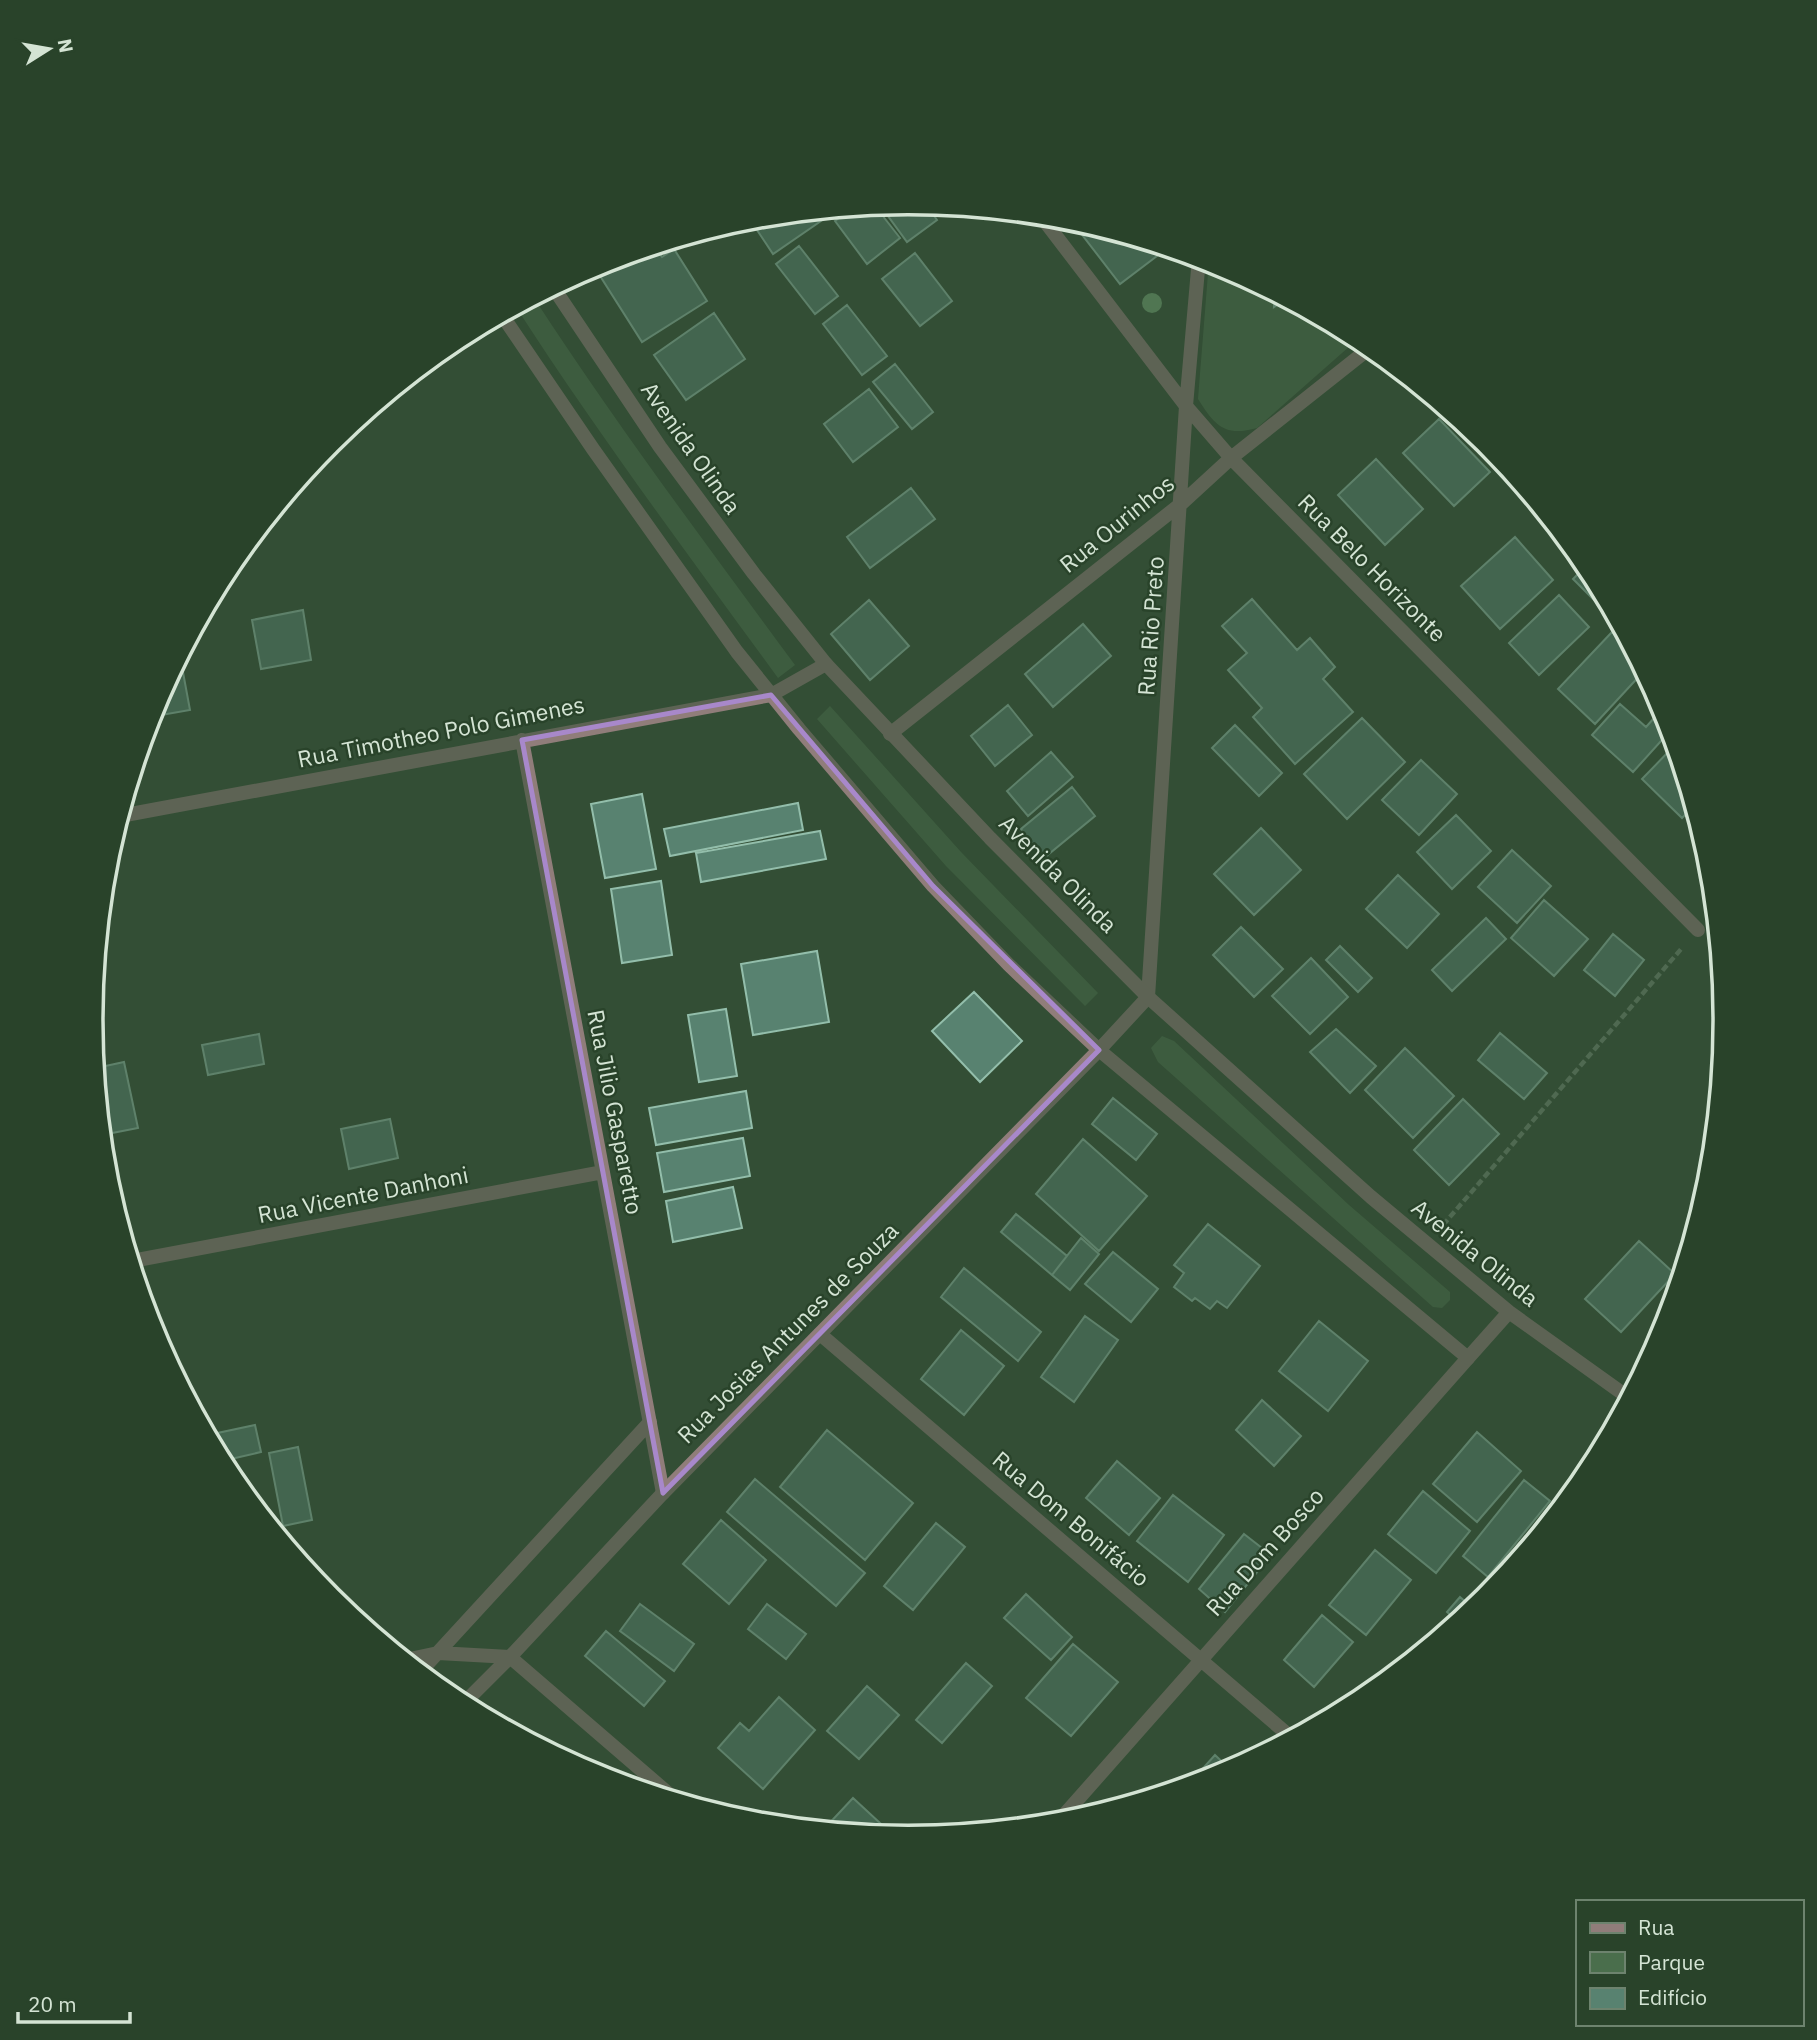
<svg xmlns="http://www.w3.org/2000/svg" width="1817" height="2040" font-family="'IBM Plex Sans',sans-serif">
<rect width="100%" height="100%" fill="#334e35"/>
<path fill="#4a6e4c" d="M1209 261 1222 265 1359 338 1257 428C1225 437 1215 426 1198 399Z
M534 298C616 424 706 544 795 665L778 678C689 556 598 434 516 307Z
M830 706 961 852 1098 993 1085 1006 946 866 817 719Z
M1162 1036 1174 1041 1349 1205 1450 1292V1300L1442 1308 1433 1307 1158 1062 1151 1048Z"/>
<path fill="#588270" stroke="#93beab" stroke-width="2" d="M909 203 926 204 937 220 907 242 880 205Z
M875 206 900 238 867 264 835 221 852 208Z
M837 210 773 254 749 218Z
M1077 221 1157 245V256L1120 284 1073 223Z
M799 246 838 296 815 314 776 264Z
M655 247 662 257 674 249 707 301 642 342 595 268 604 262Z
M915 253 952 301 920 326 882 279Z
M1275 293 1286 299 1274 307Z
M847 305 887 356 862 375 823 324Z
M714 313 745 359 686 400 654 355Z
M895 364 933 412 912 429 873 382Z
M869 389 898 427 853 462 824 424Z
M1444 407 1475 433 1469 437Z
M1439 419 1490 472 1454 506 1403 453Z
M1376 459 1423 509 1385 545 1338 495Z
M911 488 935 519 870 568 847 537Z
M1515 537 1553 580 1500 629 1461 586Z
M1587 565 1610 606 1605 611 1573 579Z
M1559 595 1589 627 1539 675 1509 643Z
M1252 599 1297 650 1310 638 1335 667 1323 679 1353 712 1295 764 1253 717 1262 708 1228 670 1247 653 1222 626Z
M869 600 909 646 870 680 831 634Z
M303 610 311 660 261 669 252 620Z
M1083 624 1111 656 1053 707 1025 674Z
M1612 632 1635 654 1644 671 1595 724 1558 689Z
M180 656 190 710 150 717 153 707Z
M1620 704 1646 727 1664 707 1671 730 1633 772 1592 735Z
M1008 705 1032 735 995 766 971 736Z
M1362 718 1405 762 1347 819 1304 774Z
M1235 725 1282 773 1259 796 1212 748Z
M1675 745 1694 806 1682 818 1642 779Z
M1051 752 1073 777 1028 816 1007 791Z
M1421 760 1457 794 1419 835 1382 800Z
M1072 787 1095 816 1044 858 1021 829Z
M642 794 656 869 605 878 591 804Z
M798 803 803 830 670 856 664 829Z
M1456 815 1491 851 1452 889 1417 852Z
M1261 828 1301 870 1254 915 1214 874Z
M820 831 826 859 701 882 696 853Z
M1512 850 1551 886 1517 923 1478 887Z
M1398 875 1439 914 1407 948 1366 909Z
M661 881 672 955 622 963 611 889Z
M1544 900 1588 939 1554 976 1511 938Z
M1486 918 1506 939 1452 991 1432 970Z
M1241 927 1283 969 1254 997 1213 955Z
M1613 934 1644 960 1615 996 1584 970Z
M1340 946 1372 978 1358 992 1326 960Z
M817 951 829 1022 753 1035 741 964Z
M1311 958 1348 997 1310 1034 1272 996Z
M974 992 1022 1041 980 1082 932 1031Z
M726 1009 737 1076 699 1082 688 1015Z
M1336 1029 1376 1066 1350 1093 1310 1052Z
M1500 1033 1547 1073 1524 1099 1478 1060Z
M259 1034 264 1064 208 1075 202 1045Z
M1405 1048 1454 1096 1413 1138 1365 1090Z
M124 1062 138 1128 102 1135 96 1068Z
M746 1091 752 1128 656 1145 649 1108Z
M1113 1098 1157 1134 1136 1160 1092 1124Z
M1463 1099 1499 1134 1449 1185 1414 1150Z
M390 1119 398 1158 349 1169 341 1129Z
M743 1138 750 1176 664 1192 657 1153Z
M1083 1139 1147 1196 1099 1251 1036 1194Z
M733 1187 742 1228 673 1242 666 1201Z
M1016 1214 1067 1256 1052 1275 1001 1232Z
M1208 1224 1260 1266 1227 1308 1217 1301 1210 1309 1195 1298 1192 1301 1174 1287 1184 1273 1174 1265Z
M1081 1238 1099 1254 1070 1290 1052 1275Z
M1639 1241 1675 1274 1621 1332 1585 1299Z
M1113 1252 1158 1289 1131 1322 1085 1284Z
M964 1268 1041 1332 1018 1361 941 1297Z
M1085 1316 1118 1340 1074 1402 1041 1377Z
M1319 1321 1368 1361 1328 1411 1279 1371Z
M961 1330 1004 1366 964 1415 921 1379Z
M1262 1400 1301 1436 1274 1466 1236 1430Z
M255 1425 261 1452 222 1461 208 1435Z
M827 1430 913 1503 865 1560 780 1487Z
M1477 1432 1521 1471 1477 1522 1433 1484Z
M298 1447 312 1520 283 1526 269 1453Z
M1117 1461 1160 1498 1129 1535 1086 1498Z
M755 1479 865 1573 836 1606 727 1512Z
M1524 1480 1550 1501 1488 1577 1463 1556Z
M1423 1491 1470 1531 1436 1573 1388 1534Z
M1173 1495 1224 1535 1188 1582 1137 1541Z
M721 1520 766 1560 729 1604 683 1564Z
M936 1523 965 1547 913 1610 884 1586Z
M1244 1534 1271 1555 1225 1612 1199 1589Z
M1375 1550 1411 1580 1366 1635 1329 1605Z
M1026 1594 1072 1637 1051 1660 1004 1618Z
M1460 1597 1474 1609 1458 1622 1447 1612Z
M640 1604 694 1644 674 1671 620 1631Z
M767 1604 806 1634 786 1659 748 1629Z
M1322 1615 1353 1642 1314 1687 1284 1660Z
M606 1631 665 1681 644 1706 585 1656Z
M1073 1644 1118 1682 1071 1736 1026 1698Z
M966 1663 992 1686 942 1743 916 1720Z
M867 1686 899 1715 859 1759 827 1731Z
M779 1697 815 1730 763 1789 718 1748 740 1723 749 1731Z
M1215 1755 1231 1770 1187 1786Z
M853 1798 894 1836 824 1829Z"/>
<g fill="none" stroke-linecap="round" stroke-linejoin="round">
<path stroke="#728973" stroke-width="4.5" stroke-dasharray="7 3.5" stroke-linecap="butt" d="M1443 1225 1682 948"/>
<path stroke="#907d7a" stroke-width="14" d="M1040 215 1186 406 1231 458 1698 930
M890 734 1182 503 1231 458 1371 347
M522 740 663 1493
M120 816 771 695 826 664
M1099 1050 1148 997 1186 406 1199 258
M132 1261 603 1172
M820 1334 1292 1738
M405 1660 438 1653 510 1657
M420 1672 650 1422
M1057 1823 1468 1358"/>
<path stroke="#907d7a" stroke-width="14" d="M553 287 660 447 754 574 826 664 990 838 1148 997 1371 1197 1509 1312 1629 1398
M502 315 593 449 737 652 799 729 933 886 1009 965 1099 1050 1468 1358 1509 1312
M510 1657 676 1800
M463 1704 510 1657 663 1493 1099 1050"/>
</g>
<circle fill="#73a676" cx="1152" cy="303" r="10"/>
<path d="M0 0H1817V2040H0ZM771 695 933 886 1099 1050 663 1493 522 740Z" fill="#334e35" fill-opacity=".55" fill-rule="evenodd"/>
<path fill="none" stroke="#a888ca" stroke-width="5" stroke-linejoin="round" d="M771 695 933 886 1099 1050 663 1493 522 740Z"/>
<g text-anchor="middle" stroke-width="5" stroke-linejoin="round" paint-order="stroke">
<g font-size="23" fill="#d4e4d4" stroke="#29432a">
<text transform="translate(691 448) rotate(55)" y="8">Avenida Olinda</text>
<text transform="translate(1117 524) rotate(-39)" y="8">Rua Ourinhos</text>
<text transform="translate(1372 568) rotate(45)" y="8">Rua Belo Horizonte</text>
<text transform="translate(1151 626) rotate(-86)" y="8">Rua Rio Preto</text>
<text transform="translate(441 732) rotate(-11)" y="8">Rua Timotheo Polo Gimenes</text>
<text transform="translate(1058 874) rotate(45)" y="8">Avenida Olinda</text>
<text transform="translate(615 1112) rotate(79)" y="8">Rua Jilio Gasparetto</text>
<text transform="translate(363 1195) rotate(-11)" y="8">Rua Vicente Danhoni</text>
<text transform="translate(1475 1253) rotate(39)" y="8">Avenida Olinda</text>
<text transform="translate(788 1333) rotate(-45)" y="8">Rua Josias Antunes de Souza</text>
<text transform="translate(1071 1519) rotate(40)" y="8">Rua Dom Bonifácio</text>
<text transform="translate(1265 1552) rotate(-48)" y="8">Rua Dom Bosco</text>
</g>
</g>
<path d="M0 0H1817V2040H0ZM103 1020a805 805 0 1 1 1610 0a805 805 0 1 1-1610 0Z" fill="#29432a" fill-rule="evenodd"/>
<path fill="none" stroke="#d4e4d4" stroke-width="3.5" d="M103 1020a805 805 0 1 1 1610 0a805 805 0 1 1-1610 0Z"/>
<rect x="1576" y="1900" width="228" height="126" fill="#29432a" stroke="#6d836e" stroke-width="2"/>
<rect x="1590" y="1923" width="35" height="10" fill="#907d7a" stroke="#6d836e" stroke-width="2"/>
<text x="1638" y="1935" font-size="21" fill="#d4e4d4">Rua</text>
<rect x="1590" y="1952" width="35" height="21" fill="#4a6e4c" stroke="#6d836e" stroke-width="2"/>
<text x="1638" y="1970" font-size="21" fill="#d4e4d4">Parque</text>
<rect x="1590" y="1988" width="35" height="21" fill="#588270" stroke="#6d836e" stroke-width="2"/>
<text x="1638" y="2005" font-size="21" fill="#d4e4d4">Edifício</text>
<g transform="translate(49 49) rotate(79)" stroke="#29432a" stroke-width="5" paint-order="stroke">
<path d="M0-5L12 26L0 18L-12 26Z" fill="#d4e4d4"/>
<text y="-10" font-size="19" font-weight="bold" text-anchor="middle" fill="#d4e4d4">N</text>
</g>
<path d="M18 2012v10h112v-10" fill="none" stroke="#d4e4d4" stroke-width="3.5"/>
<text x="28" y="2012" font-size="21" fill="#d4e4d4" stroke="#29432a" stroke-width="5" paint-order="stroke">20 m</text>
</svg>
